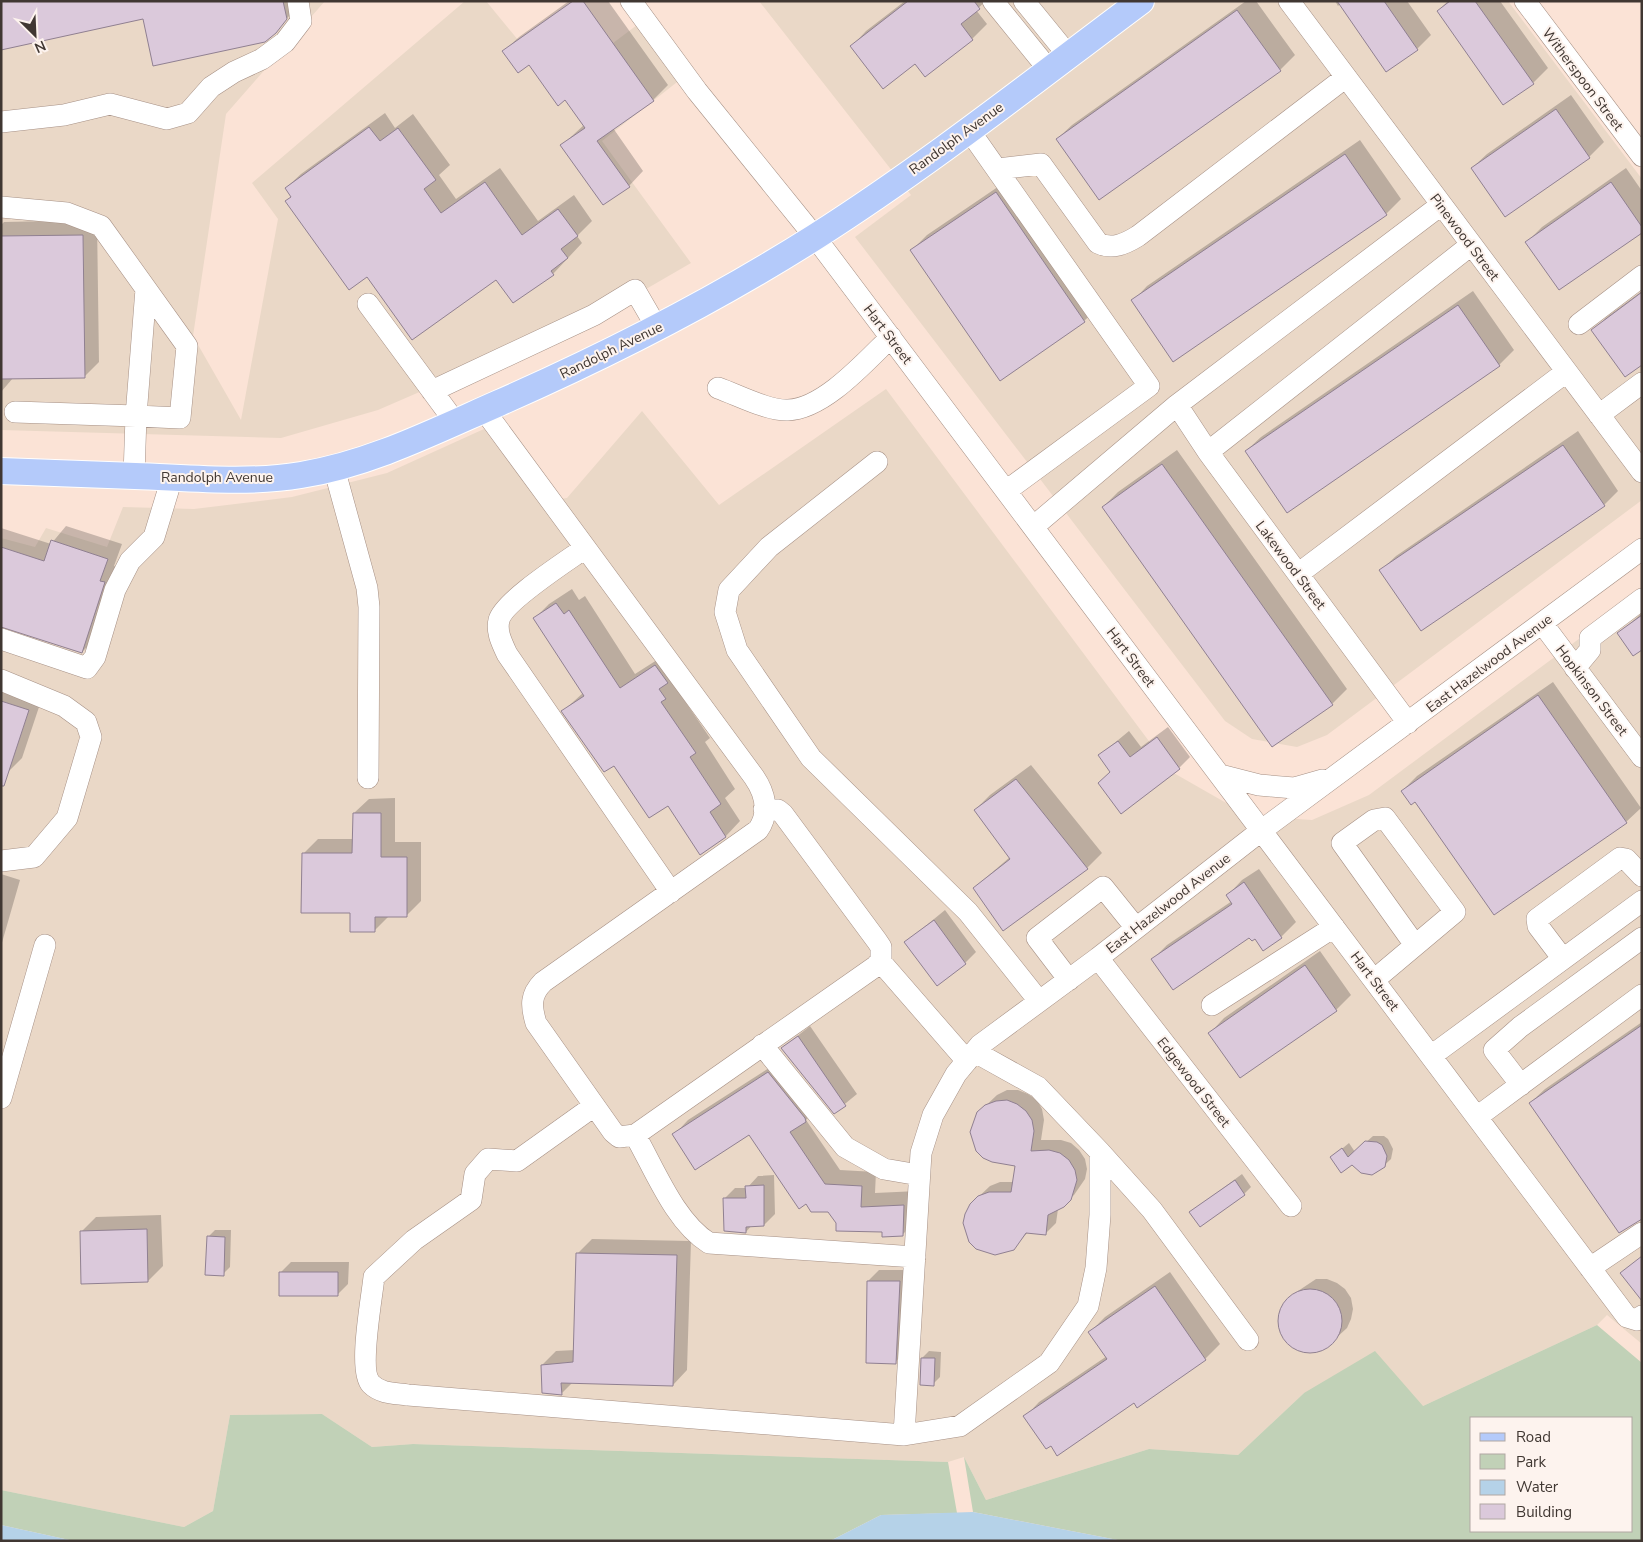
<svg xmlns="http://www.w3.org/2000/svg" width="1643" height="1542" font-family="'Nunito Sans',sans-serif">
<rect width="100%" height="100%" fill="#fbe3d6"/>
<path fill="#ead8c7" d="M1 1H325L226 114 193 336 241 420 278 219 252 183 465 1H486L556 86 637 25 681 79 602 141 691 263 615 307 378 410 281 438 1 430Z
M759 1H1508L1642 179V500L1327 735 1297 747 1252 739 1225 721 855 237 911 195Z
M886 389 1172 772 1249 816 1312 820 1369 795 1642 592V1344L1607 1315 1597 1325 1423 1406 1304 1393 1238 1455 1149 1449 986 1500 964 1457 948 1462 413 1444 372 1447 322 1414 230 1415 213 1511 184 1527 1 1490V538L35 547 46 528 107 547 123 507 194 509 292 497 387 473 484 429 539 502 567 498 642 411 719 505Z"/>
<path fill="#c1d1b7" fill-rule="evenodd" d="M1597 1325 1642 1363V1541H1123L973 1512 964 1457 986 1500 1149 1449 1238 1455 1304 1393 1375 1351 1423 1406ZM1472 1418H1632V1531H1472Z
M322 1414 372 1447 413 1444 948 1462 957 1513 881 1515 830 1541H74L1 1525V1490L184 1527 213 1511 230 1415Z"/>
<path fill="#b5d2e8" d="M973 1512 1123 1541H830L881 1515Z
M1 1525 74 1541H1Z"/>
<path fill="#0003" d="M1 1H296L297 7 275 32Z
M569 1H608L668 85 653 100 613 128 643 171 629 186 562 145 584 125 565 98 529 64 504 51 519 37Z
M905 1H986L976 10 987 24 972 39 925 75 915 62 852 46 866 31Z
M1246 1H1256L1295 55 1280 70 1057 139 1072 125Z
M1335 1H1407L1431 35 1417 49 1340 4 1338 6Z
M1448 1H1500L1548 68 1533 83 1438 11Z
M1571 95 1604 142 1589 157 1472 168 1487 154Z
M385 113 395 128 413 114 450 165 439 175 456 199 500 168 538 221 574 195 592 221 577 236 582 243 553 274 514 302 496 278 367 275 286 201 292 196 286 188 301 174Z
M1360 140 1401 199 1386 214 1173 360 1133 301 1147 286Z
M1626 168 1642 191V232L1527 242 1542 227Z
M1011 178 1099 307 1084 321 912 250 927 235Z
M97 220 99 362 84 377 13 378 1 392V225L4 222Z
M1473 291 1514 350 1499 365 1246 451 1261 437Z
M1642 291V364L1593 330 1608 316Z
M1578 431 1618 491 1604 505 1381 570 1396 556Z
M1177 450 1347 689 1332 704 1273 746 1103 507 1118 492Z
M66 526 122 544 114 566 119 568 97 637 82 652 1 626V528L51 544Z
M572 589 579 600 585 596 635 674 671 651 676 688 710 738 705 742 735 789 725 798 740 821 726 836 701 854 669 804 615 764 563 711 583 693 535 618 549 604Z
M1642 613V649L1619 633Z
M1 682 43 695 22 758 7 773 1 771Z
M1553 682 1641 808 1626 822 1415 801 1402 791 1417 776Z
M1168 727 1190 757 1179 768 1121 812 1111 772 1100 755 1129 731 1141 747Z
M1031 765 1102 853 1087 868 974 888 1010 857 975 810 990 795Z
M395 798V842H421V901L406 916H389L374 931 351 911 303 854 318 839H354V813L369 799Z
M1259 869 1296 922 1281 937 1264 949 1256 937 1250 936 1153 959 1167 945 1232 901 1228 895 1242 880Z
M1 874 20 880 1 946Z
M945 910 976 952 965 963 906 942Z
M1320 951 1351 995 1336 1010 1210 1033 1224 1018Z
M1642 1022V1216L1530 1103 1545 1089Z
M810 1026 857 1094 835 1112 782 1048Z
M783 1059 819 1106 806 1120 840 1170 876 1172 875 1193 918 1191 917 1220 903 1234 837 1223 829 1211 749 1133 674 1135 688 1120Z
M1007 1090H1018L1028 1094 1037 1100 1042 1109 1044 1120 1041 1140H1061L1071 1143 1079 1150 1085 1159 1087 1169 1085 1179 1074 1195 1058 1209 1056 1223 1045 1234 1028 1232 1013 1249 971 1204 990 1186 1000 1182H1014L1017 1165 971 1132 978 1113 997 1095Z
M1373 1136H1384L1388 1139 1393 1149 1391 1159 1376 1173H1367L1352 1163 1332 1157 1349 1143 1355 1152Z
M1242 1174 1251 1187 1244 1194 1191 1212Z
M774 1175 775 1214 764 1225H752L746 1232 724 1199 735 1188H747L758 1176Z
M161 1215 163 1266 148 1281 81 1232 96 1217Z
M215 1230H231L230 1267 223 1274 208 1237Z
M592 1239 691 1241 687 1370 673 1385 573 1382 561 1394 542 1365 556 1351 575 1350 578 1253Z
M291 1262H349L348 1284 337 1295 280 1273Z
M879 1270H910L906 1352 895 1362 868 1281Z
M1170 1272 1220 1344 1205 1359 1137 1406 1134 1401 1025 1417 1039 1402 1107 1356 1090 1332 1105 1317Z
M1316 1279H1327L1337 1283 1345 1289 1351 1298 1353 1309 1351 1319 1347 1328 1335 1339 1320 1350H1301L1286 1339 1280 1321 1287 1302 1298 1291Z
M929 1351 941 1352 940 1377 933 1384 922 1358Z"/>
<path fill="#dbc9db" stroke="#908091" d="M1 1H283L287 19 276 33 265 42 153 66 143 19 1 50Z
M573 1H583L654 101 597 141 630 187 603 205 560 145 585 128 565 100 558 106 529 65 518 73 502 51Z
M908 1H974L980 9 961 24 973 40 925 77 915 64 883 89 850 46Z
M1337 1H1384L1418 50 1386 72Z
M1450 1H1475L1534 84 1503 105 1437 11Z
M1237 10 1281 71 1099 200 1056 139Z
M1556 109 1590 158 1505 217 1471 168Z
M369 127 380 141 398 128 436 180 424 189 441 213 485 182 522 235 558 209 578 236 561 249 568 258 551 271 554 275 513 303 496 280 412 340 367 277 349 290 285 201 291 197 285 188Z
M1345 154 1387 215 1173 362 1131 300Z
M1611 182 1642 227V233L1559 290 1525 242Z
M996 192 1085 322 1000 381 910 250Z
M83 235 85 378 1 379V236Z
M1642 292V365L1625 377 1591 330Z
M1458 305 1500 366 1287 513 1245 451Z
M1563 445 1605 506 1421 631 1379 570Z
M1162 464 1333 705 1272 747 1102 507Z
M51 540 108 559 100 581 105 582 82 653 1 627V547L44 561Z
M556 603 564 614 569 610 620 688 655 665 668 683 659 689 666 699 661 702 696 753 690 757 721 804 710 812 726 837 700 855 668 806 649 818 614 766 604 772 561 711 584 696 533 618Z
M1642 615V650L1633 656 1617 633Z
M1538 695 1627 823 1494 915 1415 802 1411 805 1401 791Z
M1 701 29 710 4 786H1Z
M1157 737 1180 769 1121 814 1098 783 1110 772 1098 755 1118 741 1130 757Z
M1016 779 1088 869 1003 931 973 888 1010 859 974 810Z
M353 813H381V857H407V917H375V932H350V913H301L302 853H352Z
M1244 882 1282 938 1263 951 1255 939 1252 941 1249 938 1173 990 1151 959 1232 904 1226 895Z
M934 920 966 964 937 986 904 942Z
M1305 965 1337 1011 1240 1078 1208 1033Z
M1642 1025V1219L1619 1233 1529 1103Z
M798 1036 846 1106 834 1114 781 1048Z
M768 1072 805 1118 806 1122 790 1132 825 1184 862 1186 861 1207 904 1205 903 1236 882 1237V1232L836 1231V1223L828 1212H811L806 1204 799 1209 749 1135 695 1170 672 1134Z
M1007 1100 1017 1104 1026 1111 1032 1120 1034 1131 1031 1151 1049 1150 1060 1153 1069 1160 1075 1170 1077 1180 1071 1200 1064 1207 1048 1215 1046 1235 1026 1233 1014 1250 995 1255 976 1249 969 1242 963 1223 965 1214 970 1204 978 1196 989 1192H1011L1015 1166 992 1162 983 1158 976 1151 970 1132 977 1112 985 1105 996 1101Z
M1365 1141 1377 1142 1382 1145 1387 1156 1385 1167 1372 1175 1361 1173 1352 1165 1341 1173 1330 1157 1342 1148 1348 1157Z
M1235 1180 1245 1195 1200 1227 1189 1212Z
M764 1185V1226L746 1227V1233L724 1231 723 1198H746L745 1186Z
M147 1229 148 1282 81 1284 80 1231Z
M207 1236 225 1237 224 1276 205 1275Z
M576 1253 677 1255 673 1386 561 1383 562 1395 542 1393 541 1365 573 1362Z
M1642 1256V1301L1620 1273Z
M279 1272H338V1296H279Z
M867 1281H900L896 1364 866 1363Z
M1155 1286 1206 1360 1137 1408 1134 1403 1057 1456 1051 1446 1046 1449 1023 1416 1107 1359 1088 1332Z
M1278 1321a32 32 0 1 1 64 0a32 32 0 1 1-64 0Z
M921 1358H935L934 1386 920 1385Z"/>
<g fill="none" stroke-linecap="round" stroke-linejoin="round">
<defs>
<path id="minor" d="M631 1 697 91 815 237 1627 1317 1637 1320 1642 1316
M993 1 1049 70
M1024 1 1068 55
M1289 1 1642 472
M1525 1 1642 156
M1 122 64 115 110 104 167 119 188 113 211 87 234 72 262 59 285 42 301 21 298 1
M969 130 1149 386 1006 491
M998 169 1041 164 1098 243C1112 250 1125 244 1138 236L1346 77
M1 207 67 213 101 226 187 346 180 418 136 416 134 476
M368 304 455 422
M1579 324 1642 276
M718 388C738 395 768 411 788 410 824 409 866 361 891 337
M432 391 594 315 635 290 657 328
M1177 405 1208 452 1408 723
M484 410 754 777C765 793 770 813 758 830L543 982C530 995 531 1006 536 1023L613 1132 619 1137 635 1135 876 966 881 960V947L877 941 783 814 778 810 764 809
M15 412 136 416 146 289
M1599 415 1642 383
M1208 452 1471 245
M877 462 769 547 729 590 725 612 737 650 811 758 968 912 1039 1001
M334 468 367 588 369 607 368 778
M1033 527 1177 405 1441 205
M585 548C567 561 504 601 499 620 496 632 502 643 507 654L671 892
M1298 574 1566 372
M1542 623 1642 757
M1 639 87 668 95 657 115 590 130 561 154 537 172 478
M1575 668 1590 650V638L1642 599
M1 680 64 706 86 722 91 737 67 818 34 857 1 861
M1220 775 1259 785 1294 788 1322 780
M1098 958 1291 1206
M1563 959 1538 926 1537 919 1620 858 1626 859 1642 876
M880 961 967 1061
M1069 980 1037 938 1103 887 1136 928
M1374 980 1455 912 1385 818 1374 820 1342 843 1415 945
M1212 1005 1334 927
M762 1045 845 1147 884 1169 919 1175
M975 1052 1038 1087 1100 1152V1215L1096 1268 1088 1306 1049 1363 960 1426 904 1435 921 1153 933 1115 956 1074 980 1045 1098 958 1262 830 1642 549
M1431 1056 1642 901
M1521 1085 1494 1050 1520 1027 1642 938
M1 1098 45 945
M594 1106 517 1161 488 1159 475 1174 471 1200 414 1240 374 1277C372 1297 358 1371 371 1384 381 1394 395 1393 408 1395L904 1435
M1477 1117 1642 995
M635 1135C655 1170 675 1222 709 1243L915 1257
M1100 1152 1152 1210 1248 1340
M1590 1268 1642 1233"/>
<path id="major" d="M1 471C46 473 91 474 135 476 190 478 246 484 301 475 370 464 435 431 499 403 608 355 714 301 815 237 928 165 1034 81 1141 1"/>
</defs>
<use href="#minor" stroke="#a69085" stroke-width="22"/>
<use href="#major" stroke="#fff" stroke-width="28"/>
<use href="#minor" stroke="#fff" stroke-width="21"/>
<use href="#major" stroke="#b4cafa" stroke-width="26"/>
</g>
<g text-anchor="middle" stroke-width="4" stroke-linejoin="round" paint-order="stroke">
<g font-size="14" fill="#403732" stroke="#fdf3ee">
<text transform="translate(1583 79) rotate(53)" y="5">Witherspoon Street</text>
<text transform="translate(956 138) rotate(-36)" y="5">Randolph Avenue</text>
<text transform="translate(1465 237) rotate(53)" y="5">Pinewood Street</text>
<text transform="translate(888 334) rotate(53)" y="5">Hart Street</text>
<text transform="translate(611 350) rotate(-26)" y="5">Randolph Avenue</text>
<text x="217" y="482">Randolph Avenue</text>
<text transform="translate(1291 565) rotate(53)" y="5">Lakewood Street</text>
<text transform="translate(1131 657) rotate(53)" y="5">Hart Street</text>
<text transform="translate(1489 663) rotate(-37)" y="5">East Hazelwood Avenue</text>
<text transform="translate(1592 690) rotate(53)" y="5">Hopkinson Street</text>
<text transform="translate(1168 903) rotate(-38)" y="5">East Hazelwood Avenue</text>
<text transform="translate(1375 981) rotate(53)" y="5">Hart Street</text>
<text transform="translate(1194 1082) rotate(52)" y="5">Edgewood Street</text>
</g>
</g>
<rect width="1643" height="1542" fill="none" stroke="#403732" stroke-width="5"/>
<rect x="1470" y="1417" width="162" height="115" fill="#fdf3ee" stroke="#b1a8a3"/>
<rect x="1480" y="1433" width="25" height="8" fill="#b4cafa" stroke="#b1a8a3"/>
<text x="1516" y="1442" font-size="15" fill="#403732">Road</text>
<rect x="1480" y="1454" width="25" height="15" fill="#c1d1b7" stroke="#b1a8a3"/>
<text x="1516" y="1467" font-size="15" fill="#403732">Park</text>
<rect x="1480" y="1480" width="25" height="15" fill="#b5d2e8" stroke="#b1a8a3"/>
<text x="1516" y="1492" font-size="15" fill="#403732">Water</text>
<rect x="1480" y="1504" width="25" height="15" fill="#dbc9db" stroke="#b1a8a3"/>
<text x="1516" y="1517" font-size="15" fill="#403732">Building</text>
<g transform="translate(35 35) rotate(156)" stroke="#fdf3ee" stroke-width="4" paint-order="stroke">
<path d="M0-4L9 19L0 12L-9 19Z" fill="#403732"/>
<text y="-8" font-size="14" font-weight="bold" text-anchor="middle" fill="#403732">N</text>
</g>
</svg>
